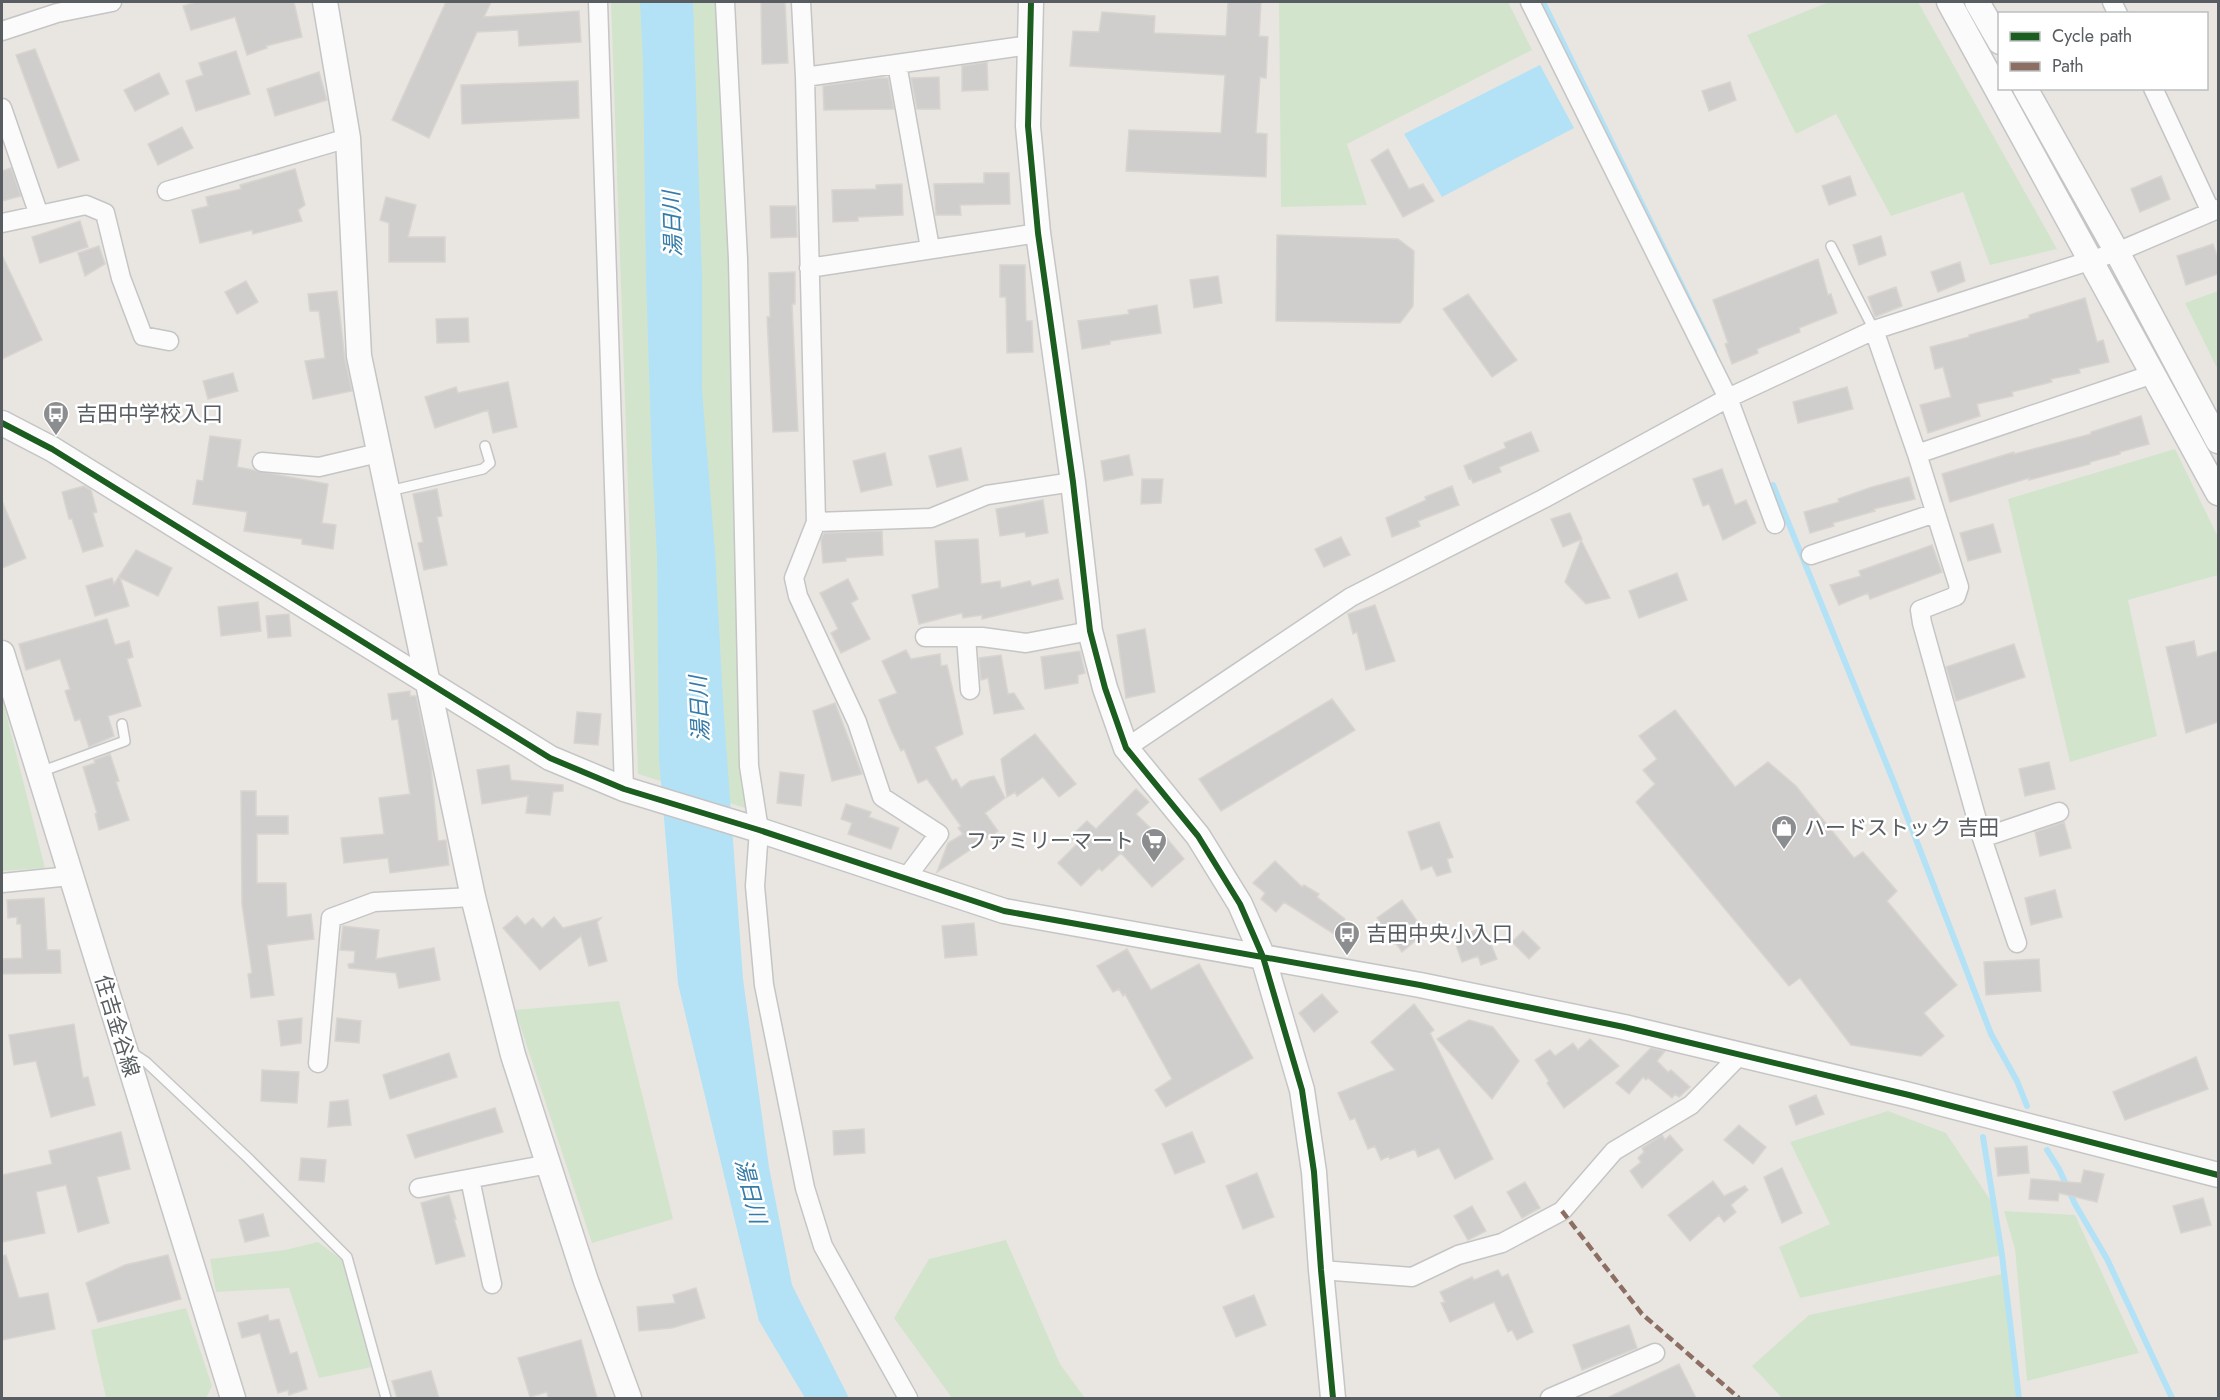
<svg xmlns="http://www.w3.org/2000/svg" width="2220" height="1400" font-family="Jost,'Noto Sans JP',sans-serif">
<rect width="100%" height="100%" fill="#e9e6e2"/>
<path fill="#d2e5cc" d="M611 2H719L738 259 739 539 745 808 638 774Z
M1279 2H1508L1532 50 1347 144 1367 205 1281 207Z
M1829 2H1918L2057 249 1990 265 1963 192 1891 216 1836 114 1796 134 1747 35Z
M2218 291V370L2185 303Z
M2175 449 2218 537V575L2128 600 2157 736 2070 762 2008 499Z
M2 697 45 868 2 871Z
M619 1001 673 1219 592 1243 515 1010Z
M1888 1111 1946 1133 1995 1207 2002 1255 1800 1298 1779 1247 1830 1224 1790 1142Z
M2004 1211 2075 1215 2139 1353 2027 1381 2015 1249Z
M1006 1240 1060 1364 1085 1398H952L894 1318 929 1259Z
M318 1242 349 1265 377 1366 319 1378 289 1288 216 1292 210 1259 285 1250Z
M2002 1274 2018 1398H1782L1752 1366 1809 1315Z
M186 1308 212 1386 206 1398H106L91 1330Z"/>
<path fill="#b3e2f6" d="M640 2H693L702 276V390L715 551 723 701 743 979 769 1167 792 1285 849 1398H805L759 1321 678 984 659 759 657 556 652 461 646 281 643 62Z
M1540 65 1574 128 1442 197 1404 134Z"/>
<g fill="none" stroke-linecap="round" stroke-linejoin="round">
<path stroke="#b3e2f6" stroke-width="6" d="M1543 2 1714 351
M1773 485 1895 785 1991 1034 2017 1081 2027 1106
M1983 1137 2002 1255 2019 1398
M2047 1150 2059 1169 2075 1204 2107 1259 2172 1398"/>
</g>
<path fill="#d0cecc" stroke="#d8d5d1" stroke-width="1.5" d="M196 2H294L302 37 266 46 267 48 247 55 235 17 191 30 183 6Z
M446 2H491L484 17 579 11 581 42 519 46 518 30 477 32 429 138 392 120Z
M761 2H785L788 63 762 64Z
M1228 2H1261L1259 36 1268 37 1266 78 1260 77 1256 133 1267 134 1266 177 1126 171 1129 130 1221 133 1225 75 1070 66 1073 31 1099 32 1102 12 1155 16 1154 33 1226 36Z
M35 49 79 160 58 168 16 55Z
M236 51 250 94 196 111 186 81 203 75 199 63Z
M987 62 988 90 962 91V66Z
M319 72 327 100 275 116 267 89Z
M159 73 169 94 135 111 124 90Z
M939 77 940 109H917L911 78Z
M877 78H888L894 109 824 110 823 86Z
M578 81 579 118 462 124 461 85Z
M1730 82 1736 100 1709 111 1702 91Z
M182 127 193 148 158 165 148 144Z
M1388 149 1409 189 1423 184 1434 201 1403 217 1371 160Z
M11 168 21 196 2 201V171Z
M295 169 305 205 298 210 302 221 253 234 252 230 200 243 192 210 208 206 206 197 241 189 240 185Z
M984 173H1009L1010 204 960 205 961 215H936L934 184 984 183Z
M1850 176 1856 195 1829 205 1822 186Z
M2161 176 2170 199 2140 212 2131 189Z
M902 184 903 215 858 217V221L833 222 832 190 876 189V185Z
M386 197 416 205 408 237H445V262H389V223L380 220Z
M770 206H796L797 237 771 238Z
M80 221 88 247 40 263 32 237Z
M1277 235 1398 239 1414 251 1413 306 1400 323 1276 321Z
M1881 236 1886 255 1859 265 1853 245Z
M2213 244 2218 258V274L2186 285 2177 256Z
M99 246 105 264 85 276 78 253Z
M2 255 42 340 2 359Z
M1818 259 1828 295 1831 294 1837 313 1799 328 1800 332 1757 349 1758 353 1732 364 1725 344 1728 343 1713 300Z
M1960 262 1965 281 1938 292 1931 272Z
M1000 265H1025L1026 321H1032L1033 352 1007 353 1006 297H1000Z
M795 272V304H792L798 431 773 432 767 317H770L769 273Z
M1218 276 1222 303 1194 308 1190 280Z
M246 281 258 302 237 314 225 292Z
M1896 287 1902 306 1875 317 1868 297Z
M337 291 345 359 352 391 313 399 305 361 325 358 319 311H310L308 294Z
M1468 294 1517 360 1492 377 1443 309Z
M2085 298 2097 342 2103 340 2109 362 2079 369 2080 373 2051 379 2052 382 2012 392 2013 396 1977 404 1980 416 1928 433 1920 405 1951 397 1943 367 1935 369 1930 347 1969 337V335L2029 318V315Z
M1157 305 1161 333 1110 341V344L1082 349 1078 321 1129 314 1128 310Z
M468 318 469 342 437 343 436 319Z
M233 373 238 391 208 399 203 381Z
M508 382 517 427 493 433 488 410 435 428 425 397 456 387 458 393Z
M1847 387 1853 409 1798 423 1793 402Z
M2141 416 2149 444 2120 452V454L2090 462V464L2029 480V478L1950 502 1942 474 2014 452V454L2091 434V432Z
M1531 432 1539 451 1499 467 1501 472 1473 483 1471 478 1469 479 1464 466 1506 448 1504 443Z
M210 436 241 440 237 467 328 484 322 523 336 525 333 549 302 544V539L244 531 247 512 193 504 197 480 203 481Z
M961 448 968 480 937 487 929 456Z
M885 453 892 485 861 492 853 461Z
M1129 455 1133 475 1104 481 1101 461Z
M1722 469 1735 505 1746 500 1756 523 1723 540 1709 504 1703 506 1693 479Z
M1909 477 1915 499 1874 509 1875 511 1833 523 1834 526 1810 533 1804 512 1839 502 1838 499 1872 487Z
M1142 479H1163L1161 503 1141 504Z
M84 486 91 490 97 512 93 513 103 546 83 552 72 519H69L62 492Z
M1452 486 1459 505 1418 521 1420 526 1392 537 1386 518 1426 500 1425 497Z
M437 489 442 516 437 517 447 565 424 570 418 543 423 542 413 494Z
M1043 500 1048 533 1026 537 1025 532 1000 536 996 509Z
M2 501 26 558 2 568Z
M1570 513 1582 539 1563 547 1551 519Z
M1993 524 2001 552 1968 561 1960 533Z
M882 531 883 555 846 558V561L823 563 821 539 824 533Z
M1341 537 1350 555 1324 567 1315 549Z
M978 539 981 584 1000 581 1001 588 1030 581 1032 586 1058 579 1063 599 982 619V615L963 618 962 613 919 624 912 595 939 588 935 541Z
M1581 540 1610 598 1586 604 1565 582Z
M1932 545 1942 572 1870 599 1868 593 1839 605 1830 585 1861 576 1859 571Z
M136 550 172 568 158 596 120 578 129 606 95 616 86 586 112 578 114 584Z
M1677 573 1687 600 1639 618 1629 591Z
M848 579 858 599 851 603 870 639 841 653 831 633 838 629 820 593Z
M258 602 261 631 221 636 218 607Z
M1375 605 1395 661 1366 670 1357 632 1353 634 1348 614Z
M289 614 291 636 268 638 266 616Z
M107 619 115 645 129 641 133 657 127 659 141 706 108 716 114 736 89 747 80 719 75 721 65 691 70 689 60 659 26 670 19 644Z
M1145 629 1155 692 1126 698 1117 635Z
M2194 641 2197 657 2218 651V722L2186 733 2166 647Z
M2014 644 2025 677 1956 701 1946 667Z
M906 650 911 659 940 654 941 666 947 665 963 734 935 747 952 781 956 779 961 788 970 781 994 776 1005 798 985 813 998 831 937 872 948 843 963 834 958 828 961 826 927 779 918 783 904 749 901 751 892 732 879 700 897 693 882 661Z
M1080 651 1085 673 1078 675V683L1045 689 1041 657Z
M1001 655 1008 694 1014 693 1024 709 994 714 988 678 981 680 979 658Z
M410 691V696H416L431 767 438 841 446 840 449 865 390 873 388 858 344 863 341 838 384 834 379 798 410 794 398 719 392 720 388 694Z
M1332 699 1355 730 1221 811 1199 779Z
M835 703 862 774 832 781 813 711Z
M1675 710 1735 787 1768 762 1796 786 1854 858 1863 852 1897 891 1887 901 1957 985 1924 1013 1944 1036 1921 1056 1851 1045 1800 978 1789 986 1636 802 1655 784 1643 770 1657 759 1639 736Z
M577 712 601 714 598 745 574 743Z
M1035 734 1076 784 1059 797 1043 777 1017 796 1015 792 1007 797 1001 759Z
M110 754 119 781 116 782 129 820 99 830 95 814 97 813 83 767 95 763 94 760Z
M2049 762 2055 789 2025 796 2019 769Z
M509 765 511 780 563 785V791L553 792 550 815 526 813 528 796 482 804 477 770Z
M780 772 804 775 801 806 777 803Z
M1136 789 1149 802 1136 814 1162 839 1165 836 1184 859 1152 887 1121 853 1102 871 1099 868 1081 886 1058 863 1077 844 1070 837 1087 821 1096 829Z
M241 791H256V816H288V834H257V883H286L287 917 311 914 314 939 267 945 274 995 251 998 248 974 252 973 242 904Z
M846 804 871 812 869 817 899 828 891 849 848 834 852 823 841 819Z
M1439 822 1453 857 1447 859 1451 872 1437 876 1432 866 1421 870 1408 832Z
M2064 822 2071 848 2040 856 2035 832Z
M1275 861 1302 887 1304 885 1319 894 1317 897 1345 919 1334 934 1284 902 1276 912 1261 899 1265 893 1253 883Z
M2055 890 2062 917 2031 925 2025 898Z
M44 898 47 950H60L61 973 2 974V959L22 958 21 924H17V917L8 918 7 900Z
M1402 900 1419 924 1415 929 1421 936 1402 952 1377 918Z
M517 916 525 925 533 918 542 928 554 917 563 928 601 918 597 922 607 961 589 966 581 936 540 970 503 928Z
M974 923 977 955 945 958 942 926Z
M343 926 379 930 376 959 434 948 440 980 399 988 396 973 349 968 348 964 354 963 355 951 340 950Z
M1484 927 1497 959 1481 965 1478 956 1462 962 1454 939Z
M1523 931 1540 948 1529 959 1512 942Z
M1127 949 1151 990 1199 964 1253 1058 1166 1107 1155 1090 1172 1079 1125 994 1123 996 1119 989 1113 992 1097 966Z
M2039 959 2041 991 1986 995 1984 962Z
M1322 994 1338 1012 1314 1032 1299 1013Z
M1414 1004 1434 1030 1430 1033 1493 1159 1455 1179 1439 1148 1418 1157 1415 1149 1390 1159 1389 1156 1381 1160 1375 1146 1368 1149 1355 1118 1350 1120 1338 1093 1395 1070 1371 1042Z
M302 1018 301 1043 281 1046 278 1021Z
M337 1018 361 1021 359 1043 335 1041Z
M1469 1020 1493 1027 1519 1061 1492 1099 1437 1039Z
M74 1024 83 1078 88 1077 95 1105 51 1117 36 1061 14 1065 9 1035Z
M1590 1039 1619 1066 1564 1108 1547 1083 1549 1081 1535 1060 1550 1050 1555 1056 1573 1043 1578 1050Z
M1651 1048 1665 1051 1657 1061 1668 1072 1671 1070 1690 1087 1679 1097 1675 1094 1672 1098 1648 1078 1646 1080 1643 1077 1629 1094 1616 1083Z
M449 1053 457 1077 390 1099 383 1075Z
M2196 1057 2208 1089 2125 1120 2113 1092Z
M262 1070 299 1072 297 1103 261 1101Z
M1816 1095 1824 1114 1796 1125 1789 1106Z
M348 1100 351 1125 328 1127 330 1102Z
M495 1108 503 1132 415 1158 407 1135Z
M1739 1125 1766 1147 1753 1164 1724 1140Z
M864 1129 865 1153 834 1155 833 1131Z
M121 1132 130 1169 97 1177 109 1223 78 1232 66 1185 36 1192 45 1233 2 1242V1175L52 1164 49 1151Z
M1192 1132 1205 1162 1175 1174 1162 1144Z
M1662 1135 1665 1140 1670 1135 1683 1150 1642 1188 1630 1171 1641 1162 1638 1158 1644 1152 1642 1148Z
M2027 1146 2029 1173 1998 1176 1995 1148Z
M301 1158 326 1160 324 1182 299 1180Z
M1782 1168 1802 1213 1782 1223 1764 1177Z
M2084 1170 2104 1174 2097 1202 2059 1193 2058 1201 2029 1199 2031 1179 2081 1183Z
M1257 1173 1274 1217 1243 1229 1226 1186Z
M1713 1181 1724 1196 1745 1186 1748 1190 1731 1205 1736 1212 1724 1222 1719 1215 1690 1241 1668 1215Z
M1525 1182 1540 1208 1522 1218 1507 1192Z
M449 1195 456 1219H454L465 1256 436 1264 421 1203Z
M2203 1198 2211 1225 2181 1233 2173 1206Z
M1472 1206 1486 1231 1468 1240 1454 1216Z
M263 1214 269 1236 245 1242 239 1220Z
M6 1255 19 1298 48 1293 55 1329 2 1340V1256Z
M168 1255 181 1299 98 1322 86 1283 125 1265Z
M1498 1270 1502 1277 1508 1274 1533 1332 1517 1340 1512 1330 1508 1332 1494 1302 1450 1322 1441 1303 1445 1302 1440 1292 1472 1277 1474 1280Z
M696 1288 705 1318 672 1328 639 1331 637 1307 675 1303 673 1295Z
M1254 1295 1266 1325 1236 1337 1223 1307Z
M268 1315 269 1321 279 1319 290 1354 297 1352 307 1389 289 1395 288 1390 278 1393 260 1333 242 1338 238 1323Z
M1629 1325 1637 1348 1582 1370 1573 1345Z
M581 1340 597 1398H548L547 1392 530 1397 518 1358Z
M1679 1364 1696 1398H1607Z
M431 1371 439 1398H397L392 1381Z"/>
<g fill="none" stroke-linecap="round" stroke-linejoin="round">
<defs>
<path id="lane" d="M1831 246 1874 330
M389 491 483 469 490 463 485 446
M40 772 125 741 122 724
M131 1052 146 1062 248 1158 347 1257 386 1398"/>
<path id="street" d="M598 2 624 789
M725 2 738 259 749 766 759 830 755 886 764 985 805 1188 823 1246 908 1398
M801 2 805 77 816 522 794 578 798 596 857 722 882 797 939 834 906 878
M1530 2 1728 398 1775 524
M2112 2 2118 14
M2 31 57 13 112 2
M897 64 930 248
M805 77 1030 45
M2153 88 2211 212
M2 108 39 215
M167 191 348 138
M2 223 86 205 105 213 121 278 143 336 169 341
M809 268 1038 233
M1874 330 1917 454 1959 587 1956 596 1920 610 1922 623 1982 838 2017 943
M1917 454 2153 374
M262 462 319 467 378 453
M816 522 931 518 987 495 1073 482
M1811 555 1935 513
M925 637H982L1026 643 1090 631
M966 637 970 690
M1126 748 1351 597 1543 499 1728 398 1874 330 2117 252 2218 209
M1982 838 2059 812
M2 883 70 876
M318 1063 331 918 374 902 473 897
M470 1179 492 1284
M419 1188 549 1164
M1321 1270 1412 1277 1458 1255 1502 1243 1562 1211 1614 1151 1691 1105 1740 1055
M1550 1398 1655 1353"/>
<path id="secondary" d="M325 2 348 138 359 356 473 897 513 1055 586 1281 629 1398
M1031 2 1028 126 1038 233 1073 482 1090 631 1105 688 1126 748 1198 836 1240 904 1263 957 1302 1090 1314 1172 1321 1270 1333 1398
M1949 2 2218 493
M1977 2 2000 42
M2025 88 2117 252 2218 441
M2 423 52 449 550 758 624 789 759 830 1004 911 1420 985 1624 1027 1909 1095 2218 1175
M2 653 233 1398"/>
</defs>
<use href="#lane" stroke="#c5c5c5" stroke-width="12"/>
<use href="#street" stroke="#c5c5c5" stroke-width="21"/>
<use href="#secondary" stroke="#c5c5c5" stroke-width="27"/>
<use href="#lane" stroke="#fcfbfb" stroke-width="9"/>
<use href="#street" stroke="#fcfbfb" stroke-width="18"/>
<use href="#secondary" stroke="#fcfbfb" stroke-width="24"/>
<path stroke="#8d6e63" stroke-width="4.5" stroke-dasharray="9 4.5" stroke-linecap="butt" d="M1562 1211 1642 1314 1739 1398"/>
<defs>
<path id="cycleway" d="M1031 2 1028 126 1038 233 1073 482 1090 631 1105 688 1126 748 1198 836 1240 904 1263 957 1302 1090 1314 1172 1321 1270 1333 1398
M2 423 52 449 550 758 624 789 759 830 1004 911 1420 985 1624 1027 1909 1095 2218 1175"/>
</defs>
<use href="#cycleway" stroke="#fff" stroke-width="10"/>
<use href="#cycleway" stroke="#1b5e20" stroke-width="6"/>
</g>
<defs>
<symbol id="bus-pin" viewBox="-11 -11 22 30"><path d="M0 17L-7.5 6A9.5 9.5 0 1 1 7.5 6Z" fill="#8b8d8e" stroke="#fff"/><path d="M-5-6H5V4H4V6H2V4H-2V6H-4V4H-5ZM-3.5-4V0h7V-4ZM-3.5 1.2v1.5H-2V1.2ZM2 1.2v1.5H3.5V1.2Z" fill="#fff"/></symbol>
<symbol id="shop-pin" viewBox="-11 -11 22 30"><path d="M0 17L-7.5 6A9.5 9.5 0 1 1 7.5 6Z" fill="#8b8d8e" stroke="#fff"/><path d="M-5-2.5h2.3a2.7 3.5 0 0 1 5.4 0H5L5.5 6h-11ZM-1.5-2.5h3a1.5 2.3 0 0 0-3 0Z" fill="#fff"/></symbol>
<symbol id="supermarket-pin" viewBox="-11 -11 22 30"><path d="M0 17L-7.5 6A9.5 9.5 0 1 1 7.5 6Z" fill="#8b8d8e" stroke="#fff"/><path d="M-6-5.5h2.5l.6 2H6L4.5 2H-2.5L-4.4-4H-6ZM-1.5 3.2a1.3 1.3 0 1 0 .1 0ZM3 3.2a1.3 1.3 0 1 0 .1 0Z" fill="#fff"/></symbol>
</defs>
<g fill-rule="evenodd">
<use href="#bus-pin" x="41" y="399" width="30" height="40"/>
<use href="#shop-pin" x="1769" y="813" width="30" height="40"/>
<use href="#supermarket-pin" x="1139" y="826" width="30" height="40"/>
<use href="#bus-pin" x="1332" y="919" width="30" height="40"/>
</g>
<g text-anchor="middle" stroke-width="5" stroke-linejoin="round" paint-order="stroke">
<g font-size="21" fill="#585d61" stroke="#fff" text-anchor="start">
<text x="76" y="421">吉田中学校入口</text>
<text x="1804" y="835">ハードストック 吉田</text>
<text x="1134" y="848" text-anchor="end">ファミリーマート</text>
<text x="1366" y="941">吉田中央小入口</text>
</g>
<g font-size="21" fill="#585d61" stroke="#fff">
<text transform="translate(117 1026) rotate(73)" y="7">住吉金谷線</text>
</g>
<g font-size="22" font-style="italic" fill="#377ba8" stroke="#fff">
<text transform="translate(672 224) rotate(-92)" y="8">湯日川</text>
<text transform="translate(699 709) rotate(-93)" y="8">湯日川</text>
<text transform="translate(751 1191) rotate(76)" y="8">湯日川</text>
</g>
</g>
<rect width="2220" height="1400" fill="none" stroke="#585d61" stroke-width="6"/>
<rect x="1998" y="12" width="210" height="78" fill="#ffffff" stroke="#bcbec0" stroke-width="1.5"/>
<rect x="2010" y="32" width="30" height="9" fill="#1b5e20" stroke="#bcbec0" stroke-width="1.5"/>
<text x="2052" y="42" font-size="18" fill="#585d61">Cycle path</text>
<rect x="2010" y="62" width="30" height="9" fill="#8d6e63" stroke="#bcbec0" stroke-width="1.5"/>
<text x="2052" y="72" font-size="18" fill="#585d61">Path</text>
</svg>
